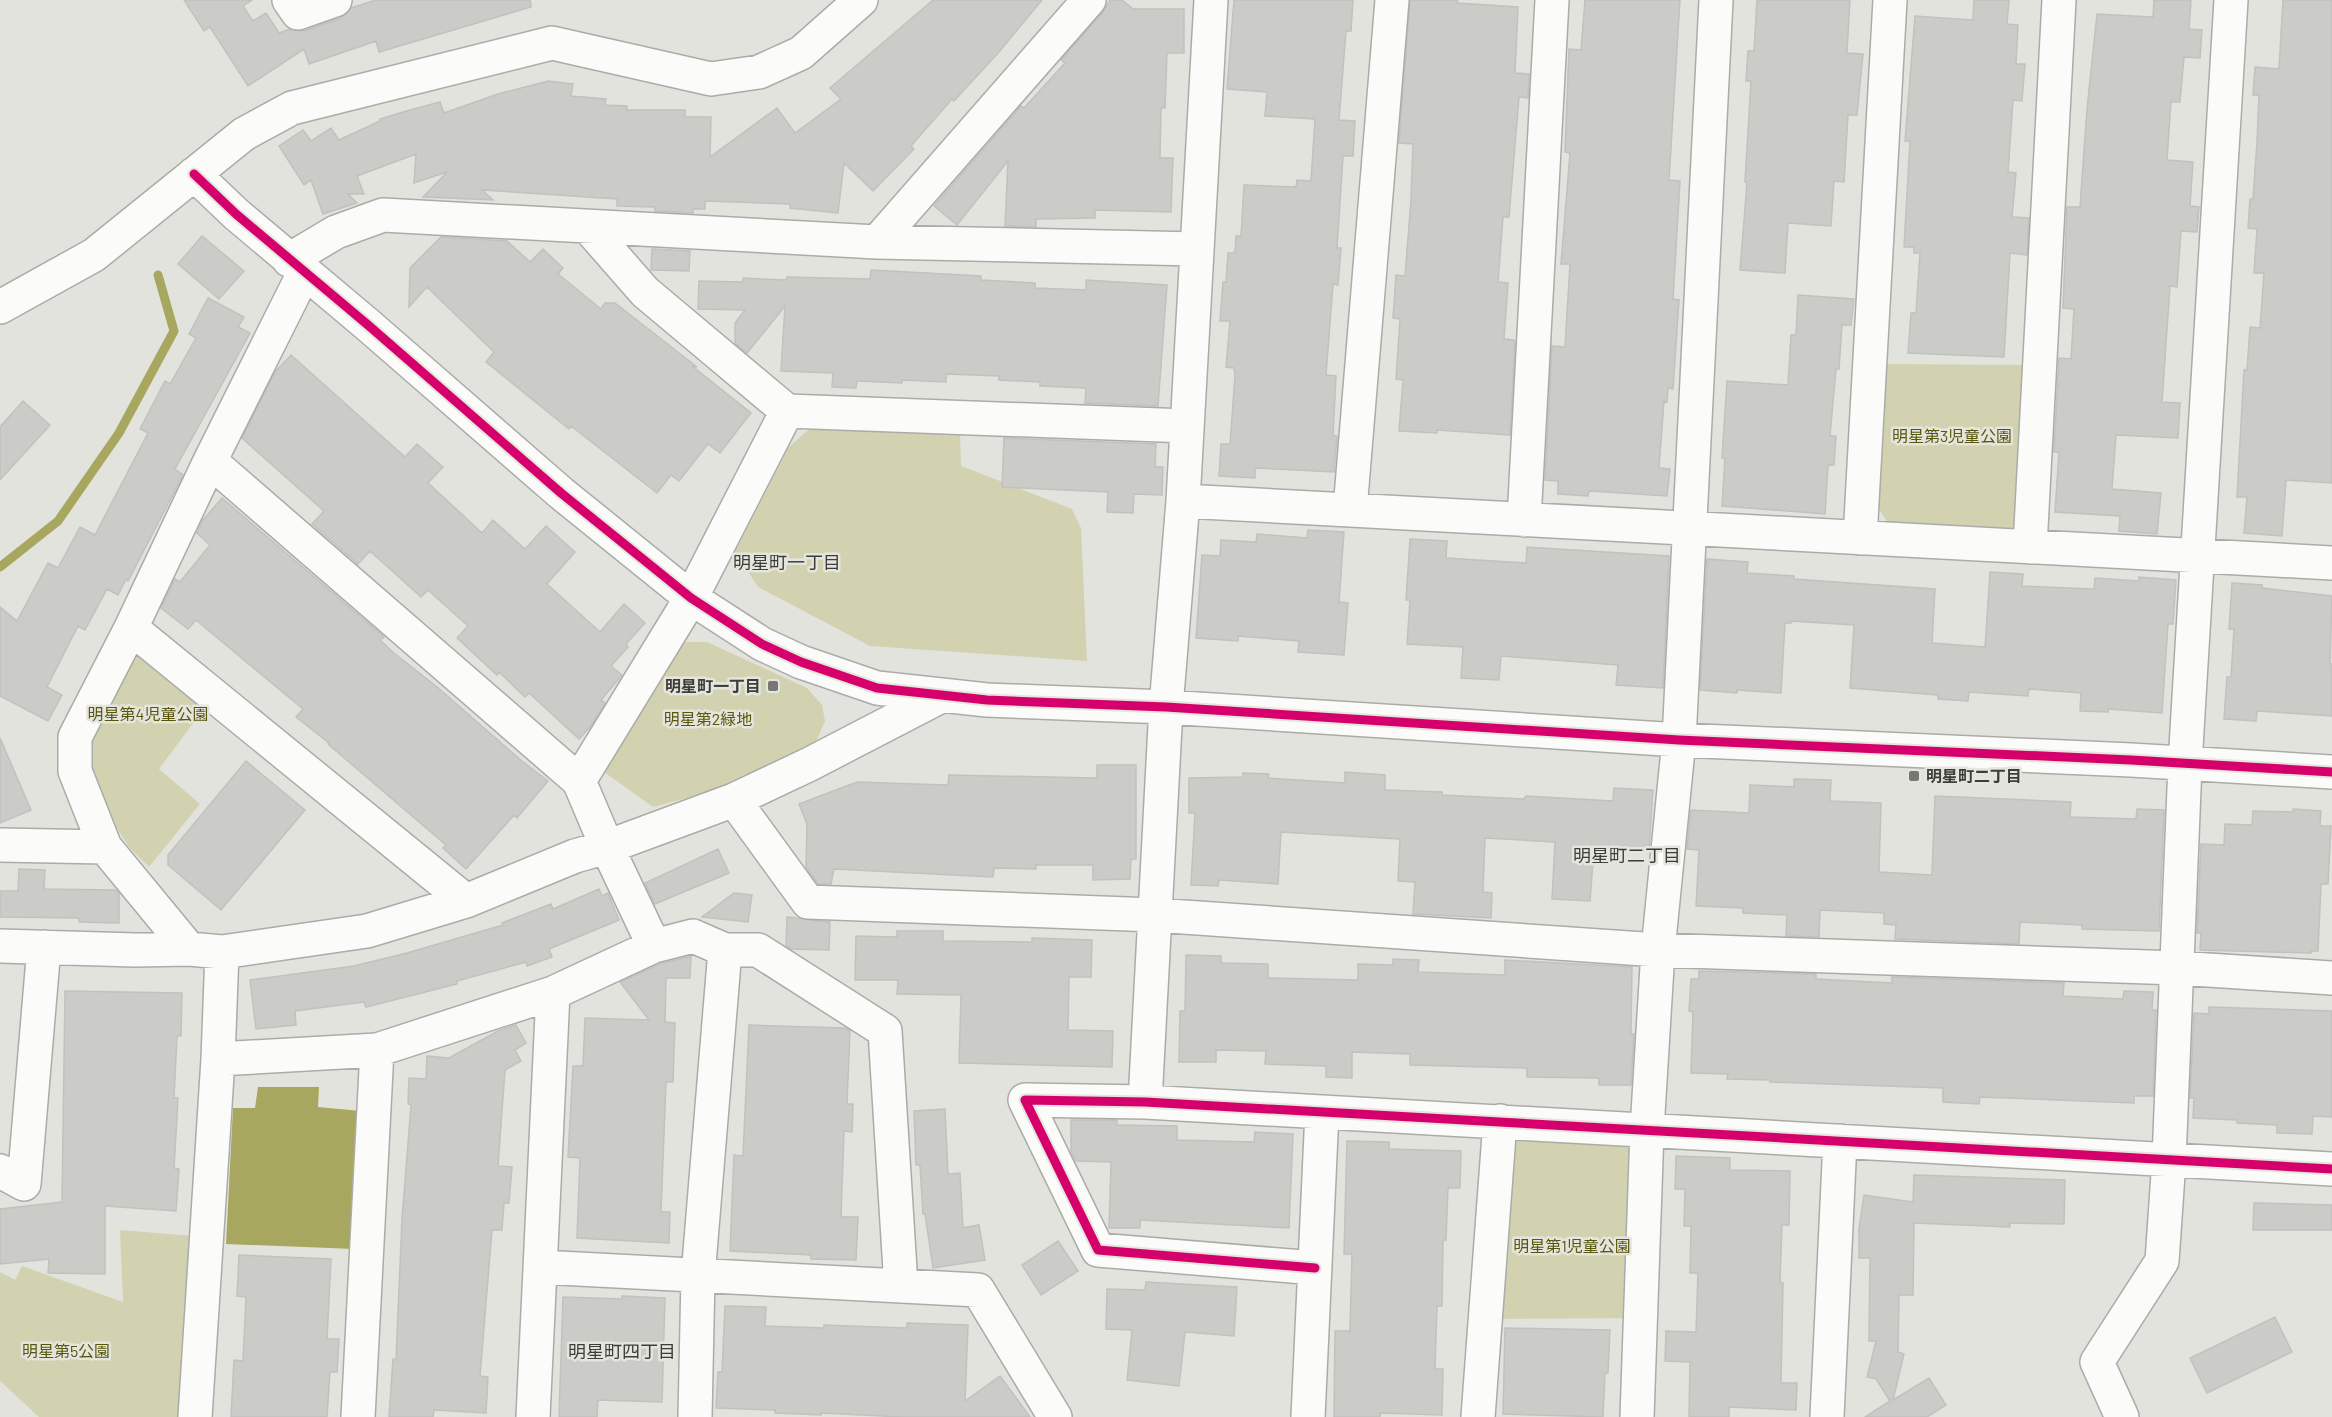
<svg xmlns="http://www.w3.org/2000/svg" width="2332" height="1417" font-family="Barlow,'Noto Sans JP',sans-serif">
<rect width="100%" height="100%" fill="#e3e3de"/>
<path fill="#d2d2b1" d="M1884 364 2027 365 2017 531 1892 529 1877 506Z
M815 424 960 434 961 466 1072 509 1081 528 1087 661 870 646 758 587 735 552 789 447Z
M686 642H707L807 688 822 705 825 721 816 742 795 756 724 788 653 807 604 772 661 661Z
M139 653 209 702 159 769 200 804 149 867 130 848 90 789 81 738Z
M1512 1138 1627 1139 1646 1154 1641 1318 1494 1319Z
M120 1230 194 1236 183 1417H39L0 1381V1272L15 1280 22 1266 123 1302Z"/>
<path fill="#a8a75f" d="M258 1087H319L318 1107 361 1111 354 1249 226 1244 233 1108H255Z"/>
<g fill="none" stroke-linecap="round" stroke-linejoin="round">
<path stroke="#a8a75f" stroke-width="9" d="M0 567 58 521 119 433 174 331 158 275"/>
</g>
<path fill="#cbcbc8" stroke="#c1c1be" stroke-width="1.5" d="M184 0H252L243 6 253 21 266 13 279 33 290 29 304 31 341 18 351 8 376 0H530L531 7 379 52 376 41 309 64 304 49 248 86 210 27 204 31Z
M933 0H1042L999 52 954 101 952 99 911 146 914 149 873 191 844 163 838 213 790 208V204L705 201V209H693V213L655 211V207L617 206V199L482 190 493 200 423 197 447 172 414 183 416 154 357 176 364 194H348L357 203 323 214 311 180 304 185 279 146 303 130 311 141 331 128 339 140 380 121V119L403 112 440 102 444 113 498 94 548 81 573 84 571 96 606 99 605 105 627 106V110H685V117H711L710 157 777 108 795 133 841 99 830 88Z
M1110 0H1122L1133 9H1184V53H1167L1165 108H1161L1160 158H1173L1171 212 1095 210V218L1036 219V227L1005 226 1008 161 957 225 934 206 1021 106 1024 108 1065 63 1061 60 1103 12Z
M1234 0H1353L1351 31H1346L1339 120 1355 121 1353 156H1343L1337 248H1341L1338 285 1333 284 1326 375 1336 376 1333 436H1337L1334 472 1255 468V478L1219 476 1221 444H1230L1235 376 1234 368 1226 367 1230 321H1220L1223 282H1226L1228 253H1235L1236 236H1241L1244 185 1296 187 1297 180 1311 181 1315 119 1265 116 1267 92 1227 89Z
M1410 0H1458L1457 3 1518 7 1515 73 1529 74 1528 98 1519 97 1509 217H1503L1498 282 1508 283 1504 339 1514 340 1515 344 1510 435 1437 430V433L1399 431 1403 380 1396 379 1400 319 1393 318 1396 275 1405 276 1411 200 1413 144 1399 143Z
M1585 0H1680L1669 180 1680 181 1673 299 1679 300 1673 389 1668 388 1667 402 1664 401 1659 468 1670 469 1667 496 1589 491 1588 496 1558 494V481L1545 480 1552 346 1565 347 1570 264H1561L1570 153 1565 152 1569 49 1581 50Z
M1757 0H1850L1847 53 1863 54 1857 115H1848L1844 182 1834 181 1831 226 1788 223 1785 273 1740 270 1747 183 1745 182 1751 81H1746L1748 51H1754Z
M1974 0H2009L2007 24 2018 25 2016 64H2025L2022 101 2013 100 2008 172 2016 173 2012 217 2029 218 2027 255 2010 253 2004 357 1908 353 1911 313H1916L1920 253H1914V247H1904L1910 141H1905L1915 16 1973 20Z
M2154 0H2191L2189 29 2202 30 2200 58 2184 57 2180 102H2171L2167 160 2193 162 2190 206 2199 207 2197 232 2181 231 2177 287 2170 286 2162 402 2180 403 2178 438 2116 435 2112 489 2161 493 2157 534 2119 531 2120 516 2055 512 2059 452H2054L2059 358 2071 359 2074 309 2063 308 2067 207H2080L2087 109 2097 14 2153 17Z
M2283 0H2332V483L2286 480 2282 536 2244 533 2247 497H2237L2244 370H2247L2250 327 2260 328 2264 273H2254L2257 229 2248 228 2250 199H2253L2257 142 2259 95H2253L2255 67 2279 69Z
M202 236 244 271 219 299 178 264Z
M441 237 507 241 530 262 543 249 563 268 558 274 601 309 605 303H615L697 367 692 366 751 413 720 453 708 444 679 481 671 475 657 493 571 426 569 429 486 362 494 352 427 287 409 307 410 268Z
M652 249 690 251 689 271 651 270Z
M871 270 981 276V280L1035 283V288L1086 290V280L1167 285 1158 406 1085 403 1086 388 1040 386V382L999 380V376L946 374V382L902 380V383L857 381 856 388 832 387 833 373 781 371 785 306 747 353 735 343V323L745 310 698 309 699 281 743 282V278L786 280 787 277 870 279Z
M1798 295 1854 299 1851 325H1842L1839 369H1836L1830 436H1836L1834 465H1828L1825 514 1722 506 1725 458H1722L1727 381 1788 385 1791 335H1796Z
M208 298 244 317 238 327 250 333 175 469 183 475 128 581 126 579 118 595 107 589 85 630 78 626 47 687 62 695 48 721 0 696V607L17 621 48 563 58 568 80 527 95 535 148 433 140 429 165 381 170 384 196 338 189 334Z
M291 355 405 457 417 444 443 467 428 483 482 533 493 520 525 549 546 526 575 552 547 584 600 632 624 604 645 623 626 644 628 647 611 666 622 675 601 700 605 703 590 727 579 739 529 693 525 697 499 672 497 675 457 638 468 626 428 590 421 597 370 551 358 564 312 524 324 511 242 438 275 372Z
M23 401 50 425 0 480V427Z
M1004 438 1156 444 1155 467H1163L1162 495 1134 494 1133 513 1107 512 1108 492 1002 487Z
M222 498 384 637 380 640 395 654 436 686 523 762 548 781 517 818 514 815 466 869 443 848 446 845 328 744 329 743 296 717 303 709 196 620 188 629 161 608 175 579 180 582 210 545 197 533 203 520Z
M1308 530 1344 532 1339 602 1348 603 1344 655 1298 652 1299 641 1238 636V641L1196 638 1202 555 1220 556 1221 540 1256 542 1257 534 1307 538Z
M1410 539 1447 541 1446 558 1526 563 1527 547 1669 556 1663 688 1616 685 1618 665 1501 656 1499 680 1461 678 1463 647 1407 644 1410 600H1406Z
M1707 559 1748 562 1747 573 1794 576V579L1935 589 1932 643 1985 647 1990 572 2023 574 2022 586 2094 589 2095 578 2139 581V577L2176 580 2173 624H2168L2162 713 2108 709V712L2080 711 2081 693 2029 689 2028 696 1969 692 1968 701 1938 699V695L1850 688 1854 625 1791 621V623H1785L1781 693 1737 690V693L1700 690Z
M2232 583 2262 585V588L2332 596 2330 664H2332V716L2257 711 2256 721 2224 719 2227 677H2231L2234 629H2229Z
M0 738 31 810 0 823Z
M246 761 305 810 221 910 168 865V855Z
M1097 765H1136V859H1131L1130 879 1093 880V865H1036V869L994 868 993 877 834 869 831 884H818L806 867 807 824 799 804 857 782 948 785 949 775 1097 778Z
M1345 772 1385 775V790L1442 792V795L1524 799 1526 796 1613 801 1614 788 1653 790 1649 849 1594 848 1590 901 1552 899 1555 842 1485 838 1483 892 1492 893 1491 918 1413 914 1415 882 1398 881 1400 839 1281 832 1278 884 1219 880 1218 886 1191 885 1195 813H1189V778L1243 777V773L1269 774 1268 778 1345 783Z
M1794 779 1831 780 1830 801 1881 803 1879 872 1932 875 1935 796 2071 802 2070 817 2136 819 2137 809 2164 810 2159 931 2082 929V925L2020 922 2019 944 1895 939 1896 925 1884 924V913L1820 910 1819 937 1786 936 1787 915 1743 913V908L1696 906 1699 850 1687 849 1691 810 1749 813 1750 785 1794 787Z
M2293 809 2321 811 2320 826H2331L2328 884H2321L2318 951H2311V953L2200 950 2201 933H2197L2201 844 2224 845 2225 824 2252 825 2253 811 2293 812Z
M718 849 729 873 655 904 645 883Z
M19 869 45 870 44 889 116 890 119 893V923L79 922V918L0 917V891H18Z
M599 889 602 896 608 893 619 920 549 949 552 957 527 966 526 962 457 981V984L366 1007 364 1002 295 1011 296 1025 256 1029 250 980 354 966 407 953 503 925 502 923 551 904 553 909Z
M734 893 752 895 748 922 702 917Z
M787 917 830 922 829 950 791 949 786 946Z
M897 931H943V941L1032 942V938L1092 940 1091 977H1069L1068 1030 1113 1031 1112 1067 959 1063 961 995 897 994 898 980H855L856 936 897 937Z
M1186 955 1221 956V963L1268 964V978L1358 980V964L1393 965V959L1419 960 1418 972 1505 975V960L1632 967 1631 1034H1634L1631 1085H1599V1078L1527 1077V1068L1410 1065V1054L1352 1052V1078L1326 1077V1066L1265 1064 1266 1051 1216 1050V1062H1179L1180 1011H1185Z
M691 956 690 978H666L665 1022 675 1023 673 1082H666L661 1212H670L669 1243 577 1238 580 1158 568 1157 573 1066H583L585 1018 649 1020 620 982 660 964Z
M1699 971 1816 974V979L1892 983V977L2064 983 2063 996 2123 999 2124 991 2153 992 2152 1010H2156L2153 1096H2134V1103L1980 1097 1979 1104 1943 1102V1088L1770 1082V1080L1727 1079 1728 1074 1691 1073 1693 1012 1689 1011 1691 979H1699Z
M65 991 182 993 181 1036H177L174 1098H178L174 1168 179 1169 176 1211 105 1206V1274L48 1273 49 1259 0 1264V1209L62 1202Z
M2209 1007 2332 1011V1117L2313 1116 2312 1134 2277 1133V1125L2237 1123V1120L2193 1118 2194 1098H2190L2194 1013 2209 1014Z
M516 1025 526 1043 515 1050 521 1061 505 1070 498 1166 512 1167 509 1203H504L502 1230H492L480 1376 488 1377 486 1413 434 1410 433 1417H389L393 1359 396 1360 402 1219 411 1105 408 1104 409 1078 426 1079 427 1056 449 1058 498 1031Z
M749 1025 845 1028 850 1031 847 1104H853L852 1132 844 1131 841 1217H858L856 1260 811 1259V1255L730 1251 734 1155 743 1156Z
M945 1109 948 1174 960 1173 963 1228 979 1225 985 1260 933 1268 925 1214H923L920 1165H916L914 1111Z
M1071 1120H1117V1125L1177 1126V1140L1254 1142 1255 1132 1293 1134 1289 1228 1140 1220V1228H1109L1111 1162 1076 1161 1071 1151Z
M1347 1141 1389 1142V1149L1461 1151 1460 1188H1448L1446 1240H1443L1442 1306H1437L1435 1369H1443L1442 1415 1380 1413V1417H1334L1335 1331H1350L1352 1254H1344Z
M1676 1156 1730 1158V1170L1790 1171 1789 1225H1782L1780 1282 1783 1283 1781 1383H1797L1796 1410 1729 1407V1417H1689L1690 1362 1665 1361 1666 1331 1696 1332 1698 1273H1690L1691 1226H1684L1685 1189H1675Z
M1914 1175 2065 1180 2064 1224 2010 1223V1227L1914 1223 1913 1295H1899L1898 1352 1904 1354 1893 1400 1929 1378 1946 1405 1927 1417H1865L1890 1401 1876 1379 1867 1377 1876 1341H1869L1870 1258H1859V1229L1864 1195 1913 1202Z
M2254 1203 2332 1205V1230H2253Z
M1058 1241 1078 1271 1041 1295 1022 1265Z
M239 1255 331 1259 327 1339H339L337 1372H330L327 1417H231L234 1360 243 1361 246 1297 237 1296Z
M1146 1282 1237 1287 1234 1336 1185 1332 1179 1386 1127 1380 1132 1330 1106 1329 1107 1289 1145 1290Z
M622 1296 665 1298 662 1402 598 1400 597 1417H559L563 1297 622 1299Z
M725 1306 766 1307 765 1326 824 1328V1325L907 1328V1323L968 1325 965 1401 1000 1376 1030 1417H902L821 1413V1415L775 1413V1410L716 1408 718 1372H722Z
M2275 1317 2292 1352 2207 1393 2190 1358Z
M1505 1328 1610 1330 1608 1373H1605L1603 1417 1503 1414Z"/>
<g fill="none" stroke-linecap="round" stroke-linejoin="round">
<defs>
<path id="minor" d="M289 0 298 13 335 0
M194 174 236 214 368 325 561 493 691 598 762 644 801 662 877 688 987 700 1166 707 1679 740 2131 760 2332 772
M589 228 645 292 787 411 1187 426
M877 242 1089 0
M289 260 336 232 383 215 877 242 1197 249
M0 307 94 255 244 134 292 108 552 43 711 79 759 72 801 53 861 0
M210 461 579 781
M1183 501 2332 563
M1350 510 1392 0
M1524 520 1552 0
M1860 538 1890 0
M2030 547 2059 0
M131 628 466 901
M734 800 808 902 1155 915 1658 950 2177 968 2332 978
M0 845 105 847
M0 946 135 950 189 949 222 952 367 931 466 901 575 856 607 847 734 800 810 764 941 696
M654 946 607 847 579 781 691 598 787 411
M189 949 105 847 75 771V737L131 628 210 461 305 271
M218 1059 377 1050 553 993 654 946 693 936 725 950H758L885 1031 901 1286
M1145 1102 1166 707 1183 501 1211 0
M0 1171 24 1184 44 947
M540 1267 978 1290 1055 1417
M1315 1268 1098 1250 1025 1100 1145 1102 2332 1169
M195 1417 218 1059 222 952
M358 1417 377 1050
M533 1417 553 993
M695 1417 698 1276 725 950
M1308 1417 1322 1112
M1478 1417 1500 1121
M1637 1417 1647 1130 1658 950 1679 740 1716 0
M1827 1417 1840 1141
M2122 1417 2097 1362 2162 1261 2169 1160 2185 764 2231 0"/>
</defs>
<use href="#minor" stroke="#ababa8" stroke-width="36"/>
<use href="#minor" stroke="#fbfbfa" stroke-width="33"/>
<defs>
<path id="cycleway" d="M194 174 236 214 368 325 561 493 691 598 762 644 801 662 877 688 987 700 1166 707 1679 740 2131 760 2332 772
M1315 1268 1098 1250 1025 1100 1145 1102 2332 1169"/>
</defs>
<use href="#cycleway" stroke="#e4e5dc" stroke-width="13"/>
<use href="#cycleway" stroke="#d6006c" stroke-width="9"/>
</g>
<g fill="#777773" stroke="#e4e5dc" stroke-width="2">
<rect x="767" y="680" width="12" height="12" rx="3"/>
<rect x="1908" y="770" width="12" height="12" rx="3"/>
</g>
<g text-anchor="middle" stroke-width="5" stroke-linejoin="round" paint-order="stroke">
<g font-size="16" fill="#58560c" stroke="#e4e5dc">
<text x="1952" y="442">明星第3児童公園</text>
<text x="148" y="720">明星第4児童公園</text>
<text x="708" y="725">明星第2緑地</text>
<text x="1572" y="1252">明星第1児童公園</text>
<text x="66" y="1357">明星第5公園</text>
</g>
<g font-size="16" font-weight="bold" fill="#3d3d3a" stroke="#e4e5dc" text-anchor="end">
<text x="761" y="692">明星町一丁目</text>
<text x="1926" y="782" text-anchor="start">明星町二丁目</text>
</g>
<g font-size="18" fill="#3d3d3a" stroke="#e4e5dc">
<text x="787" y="569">明星町一丁目</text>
<text x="1627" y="862">明星町二丁目</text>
<text x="622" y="1358">明星町四丁目</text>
</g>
</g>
</svg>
